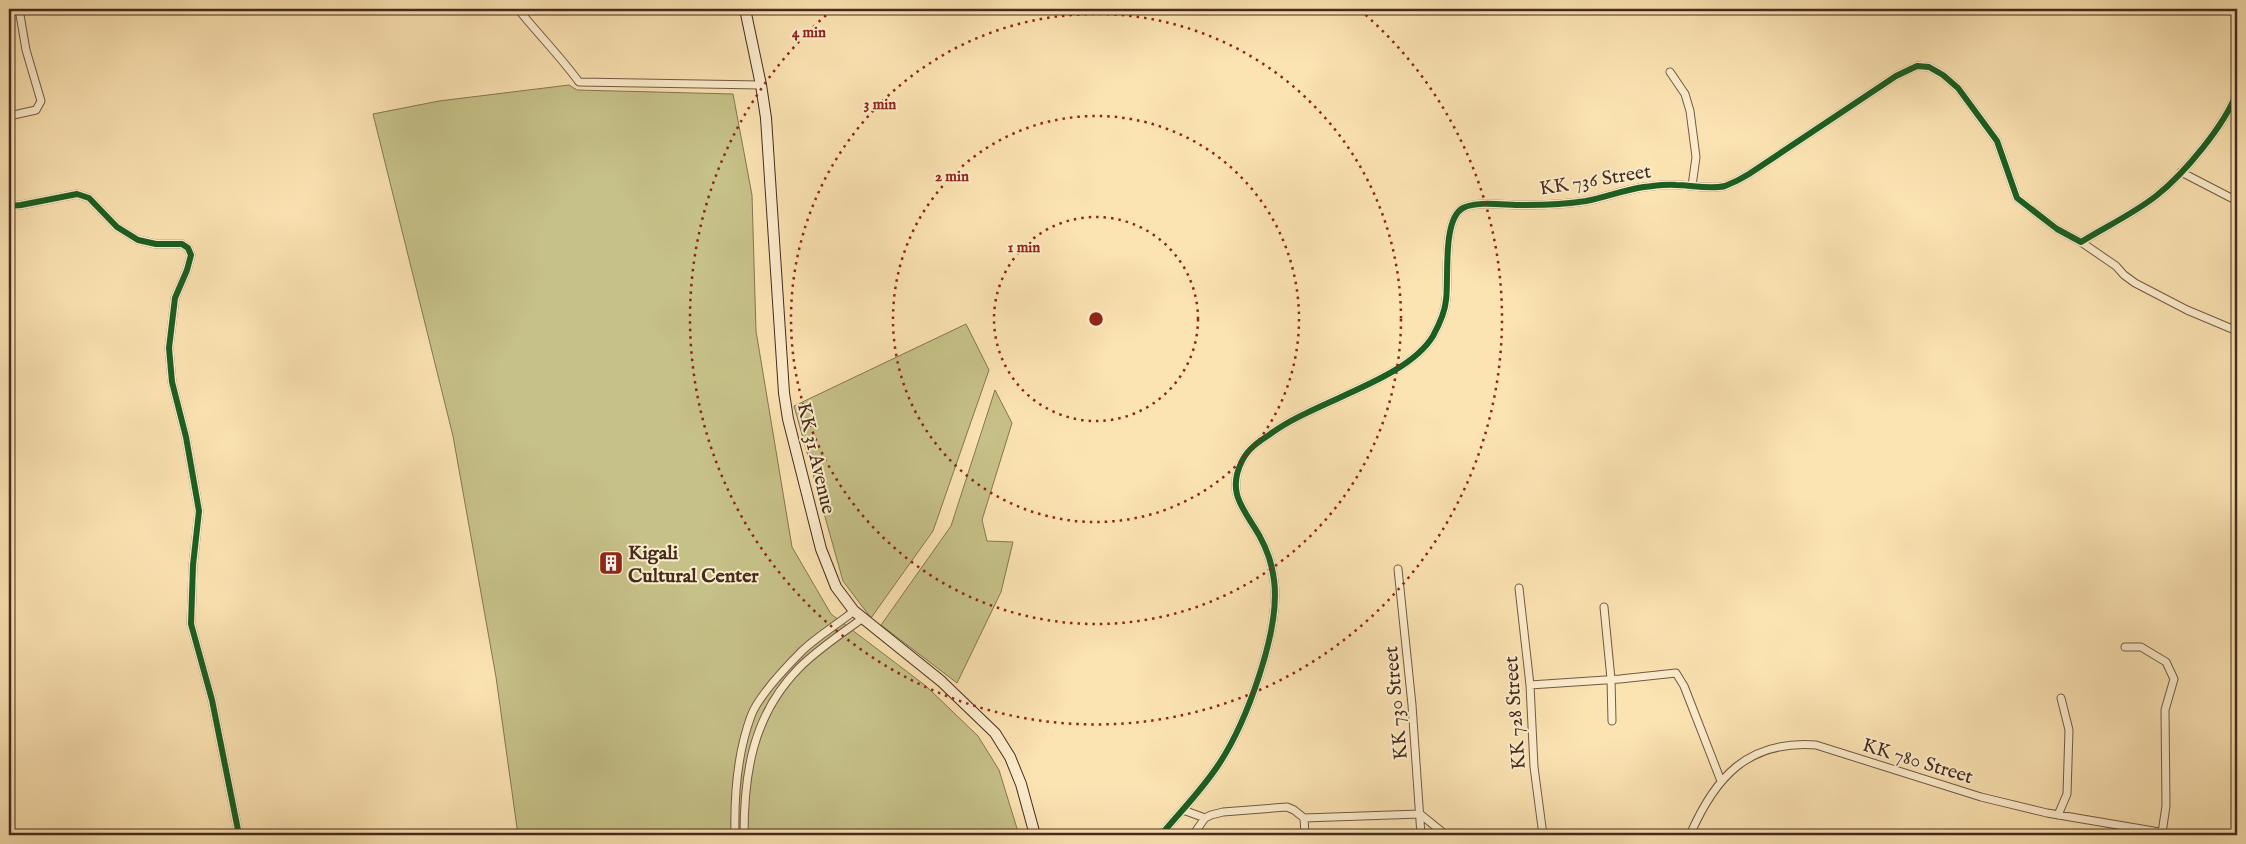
<svg xmlns="http://www.w3.org/2000/svg" width="2246" height="844" font-family="'IM FELL English',serif">
<rect width="100%" height="100%" fill="#fce3b2"/>
<filter id="stains"><feTurbulence type="fractalNoise" baseFrequency=".004" numOctaves="4"/><feColorMatrix values="0 0 0 0 .2 0 0 0 0 .09 0 0 0 0 .02 0 0 0 .5 -.17"/></filter>
<radialGradient id="worn" r=".72"><stop offset=".6" stop-color="#630" stop-opacity="0"/><stop offset="1" stop-color="#630" stop-opacity=".3"/></radialGradient>
<path fill="#c6c188" stroke="#857653" d="M569 85 577 90 733 94 752 195 756 331 792 547 831 614 926 686 978 736 999 770 1019 835H518L496 677 453 436 373 114 439 101Z
M966 324 989 370 933 531 871 618 843 581 794 406Z
M995 390 1012 423 982 520 987 541 1013 542 1001 592 957 683 881 625 951 526Z"/>
<g fill="none" stroke-linecap="round" stroke-linejoin="round">
<defs>
<path id="minor" d="M518 9C538 34 560 56 579 82L761 85
M1670 72 1685 94 1690 111 1696 157 1692 186
M9 116 36 110 41 101 26 50 19 9
M2181 172 2237 201
M9 206 21 205 77 194 89 198 117 227 138 240 156 244H182L188 248 191 255 187 270 175 298 169 348 172 382 186 437 199 511 193 565 191 624 212 700 239 835
M2081 242 2116 266 2124 275 2135 283 2187 310 2237 331
M1398 569 1412 705 1421 835
M1519 588 1530 685 1534 767 1543 835
M1604 607 1611 679 1612 721
M2125 647H2141L2166 662 2174 679 2165 710 2166 806 2162 833
M1530 685 1620 679 1676 673 1684 686 1721 781
M1183 810 1205 818
M2058 815 2067 794 2069 730 2061 698
M1304 818 1305 835
M735 835C734 795 737 754 751 716 759 695 787 666 803 650 818 636 838 624 854 611
M744 835C744 772 753 715 799 668 818 649 841 634 863 618
M1161 835C1180 812 1202 790 1219 764 1246 723 1281 630 1274 580 1272 564 1267 549 1259 535 1244 509 1226 493 1242 461 1248 449 1258 442 1269 435 1313 401 1406 381 1433 336 1439 325 1445 312 1446 300 1449 279 1442 219 1463 208 1478 200 1509 206 1527 205 1546 205 1567 204 1586 201 1606 197 1624 190 1644 187 1654 186 1666 184 1676 185 1692 185 1709 190 1725 186 1733 183 1741 179 1749 174L1896 76 1917 66 1929 67 1943 75 1958 88 1997 141 2017 198 2057 229 2081 242C2105 227 2133 214 2156 196 2184 174 2225 125 2237 92
M1193 835 1205 818 1211 815 1223 812 1287 807 1294 810 1304 818 1420 814 1446 835
M1690 835C1715 777 1748 740 1816 745L1981 797 2047 813 2177 835"/>
<path id="secondary" d="M745 9 761 85 766 118 784 393 788 419 821 549 836 587 854 611 941 681 995 733 1010 757 1021 784 1035 835"/>
</defs>
<use href="#minor" stroke="#725943" stroke-width="9"/>
<use href="#secondary" stroke="#442b1e" stroke-width="12"/>
<use href="#minor" stroke="#fdedcd" stroke-width="7"/>
<use href="#secondary" stroke="#fdedcd" stroke-width="10"/>
<defs>
<path id="cycleway" d="M9 206 21 205 77 194 89 198 117 227 138 240 156 244H182L188 248 191 255 187 270 175 298 169 348 172 382 186 437 199 511 193 565 191 624 212 700 239 835
M1161 835C1180 812 1202 790 1219 764 1246 723 1281 630 1274 580 1272 564 1267 549 1259 535 1244 509 1226 493 1242 461 1248 449 1258 442 1269 435 1313 401 1406 381 1433 336 1439 325 1445 312 1446 300 1449 279 1442 219 1463 208 1478 200 1509 206 1527 205 1546 205 1567 204 1586 201 1606 197 1624 190 1644 187 1654 186 1666 184 1676 185 1692 185 1709 190 1725 186 1733 183 1741 179 1749 174L1896 76 1917 66 1929 67 1943 75 1958 88 1997 141 2017 198 2057 229 2081 242C2105 227 2133 214 2156 196 2184 174 2225 125 2237 92"/>
</defs>
<use href="#cycleway" stroke="#fdedcd" stroke-width="9"/>
<use href="#cycleway" stroke="#1b5e20" stroke-width="6"/>
</g>
<g fill="none" stroke="#8f2418" stroke-width="2.5" stroke-dasharray="2.5 5">
<circle cx="1096" cy="319" r="102"/>
<circle cx="1096" cy="319" r="203"/>
<circle cx="1096" cy="319" r="305"/>
<path d="M1360 10A406 406 0 1 1 832 10"/>
</g>
<defs>
<symbol id="building-square" viewBox="-11 -11 22 22"><rect x="-9" y="-9" width="18" height="18" rx="4" fill="#8f2418" stroke="#fdedcd"/><path d="M-4-6H4V6H1V3H-1V6H-4ZM-2.5-4.3h1.7v1.8h-1.7ZM.8-4.3h1.7v1.8H.8ZM-2.5-1h1.7V.8h-1.7ZM.8-1h1.7V.8H.8Z" fill="#fff"/></symbol>
</defs>
<g fill-rule="evenodd">
<use href="#building-square" x="597" y="549" width="28" height="28"/>
</g>
<g text-anchor="middle" stroke-width="4" stroke-linejoin="round" paint-order="stroke">
<g font-size="20" fill="#442b1e" stroke="#fdedcd">
<text transform="translate(1595 179) rotate(-9)" y="7">KK 736 Street</text>
<text transform="translate(817 458) rotate(77)" y="7">KK 31 Avenue</text>
<text transform="translate(1395 703) rotate(-95)" y="7">KK 730 Street</text>
<text transform="translate(1514 713) rotate(-94)" y="7">KK 728 Street</text>
<text transform="translate(1918 760) rotate(17)" y="7">KK 780 Street</text>
</g>
<g font-size="20" font-weight="bold" fill="#442b1e" stroke="#fdedcd" text-anchor="start">
<text x="628" y="559">Kigali<tspan x="628" dy="23">Cultural Center</tspan></text>
</g>
</g>
<circle cx="1096" cy="319" r="8" fill="#8f2418" stroke="#fdedcd" stroke-width="2.5"/>
<g font-size="15" text-anchor="middle" font-weight="bold" fill="#8f2418" stroke="#fdedcd" stroke-width="4" stroke-linejoin="round" paint-order="stroke">
<text x="809" y="37">4 min</text>
<text x="880" y="109">3 min</text>
<text x="952" y="181">2 min</text>
<text x="1024" y="252">1 min</text>
</g>
<rect width="2246" height="844" fill="none" stroke="#fce3b2" stroke-width="30"/>
<rect x="10" y="10" width="2226" height="824" fill="none" stroke="#442b1e" stroke-width="2.5"/>
<rect x="15" y="15" width="2216" height="814" fill="none" stroke="#442b1e"/>
<rect width="100%" height="100%" filter="url(#stains)"/>
<rect width="100%" height="100%" fill="url(#worn)"/>
</svg>
